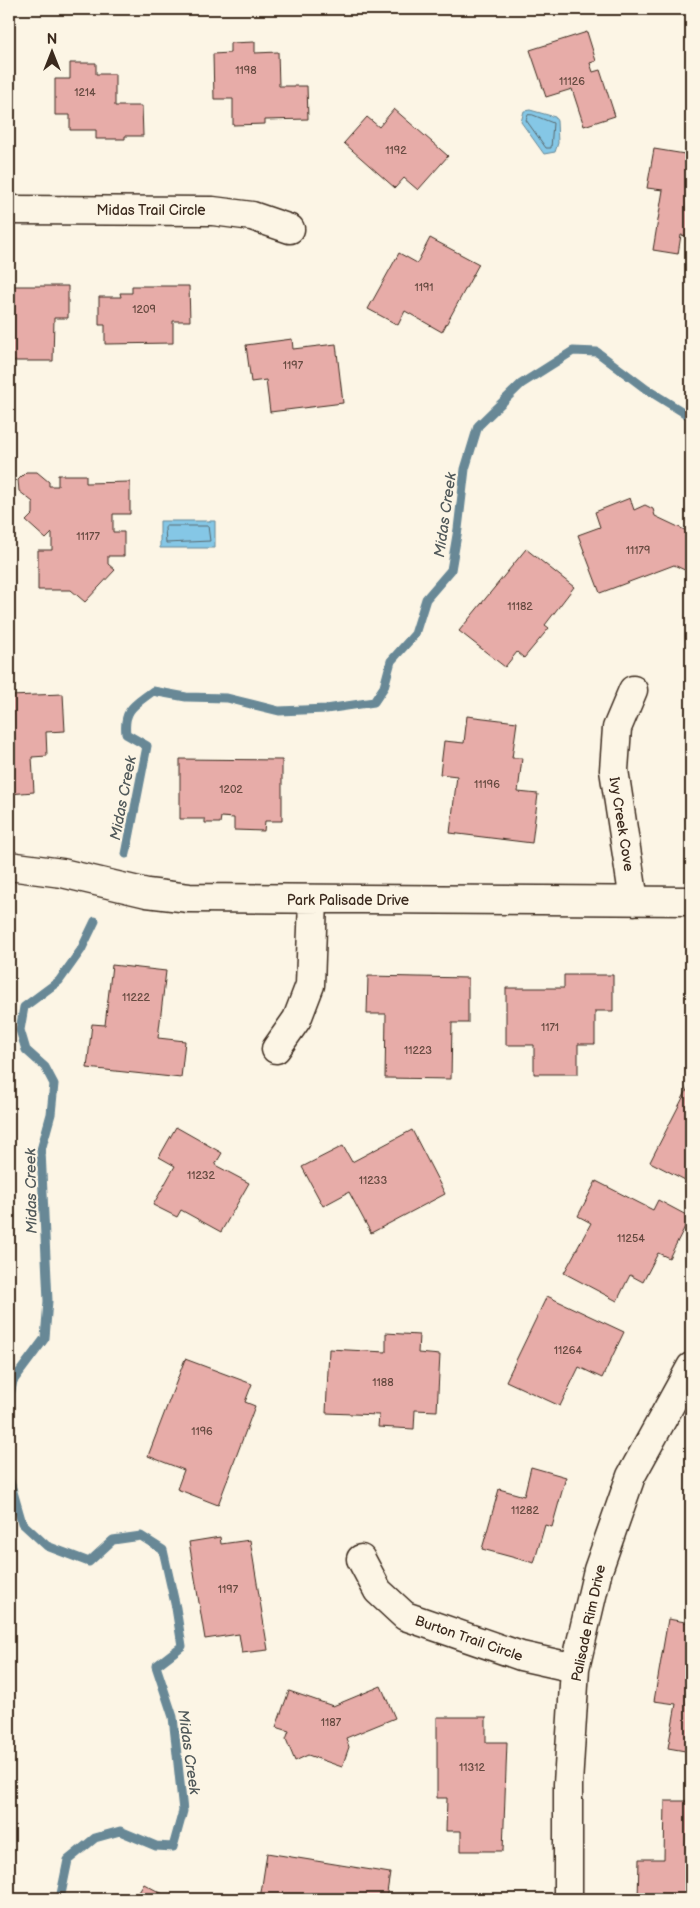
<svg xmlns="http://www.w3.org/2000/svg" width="700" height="1908" font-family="'Balsamiq Sans',sans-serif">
<rect width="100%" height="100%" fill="#fcf5e5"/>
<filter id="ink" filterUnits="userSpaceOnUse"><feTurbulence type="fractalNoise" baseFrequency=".02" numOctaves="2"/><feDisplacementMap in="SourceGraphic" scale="10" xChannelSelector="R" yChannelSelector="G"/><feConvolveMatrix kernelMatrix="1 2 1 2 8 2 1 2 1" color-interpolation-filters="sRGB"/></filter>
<g filter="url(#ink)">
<path fill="#85c7e6" stroke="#678896" d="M530 110 555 117 557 121 558 143 555 152 544 154 521 122 524 111Z
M160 521H215V548H160Z"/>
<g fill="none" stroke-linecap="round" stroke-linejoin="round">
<path stroke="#59696e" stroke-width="1" d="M533 115 553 123 551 148H546L526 120 528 115Z
M167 526H208L210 541 166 543 165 528Z"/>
<path stroke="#678896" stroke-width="9" d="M126 854 147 746 126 734C123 709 135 705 153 691L186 697 227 698 279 711 326 709 374 702 384 687 391 661 415 634 426 599 451 570 458 529 465 469 478 426 521 384 573 351 597 352 646 389 691 417
M9 1400 13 1381 45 1338 48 1301 41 1150 51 1114 54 1084 45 1067 26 1050 20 1030 24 1007 59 981 81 950 95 921
M9 1478 22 1523 47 1546 89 1562 113 1540 141 1536 163 1550 176 1608 182 1646 156 1666 173 1717 183 1811 173 1847 156 1846 120 1831 95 1838 68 1860 60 1899"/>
</g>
<path fill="#e7aca8" stroke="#3b2a1e" d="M587 32 596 61 590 63 593 72 600 70 615 116 584 126 572 89 546 97 530 50Z
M255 42V53L278 52 279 86H307L308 119 265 120V124L233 125V99H214L213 54 230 53V43Z
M70 63H96V74H115V106H142L143 136H125V139H96V130H70V115H55V79H70Z
M394 109 448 156 418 190 404 178 395 188 344 143 367 117 379 127Z
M654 149 691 155V237L681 235 678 254 653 250 663 190 647 188Z
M430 238 479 264 442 332 405 311 398 325 368 309 399 253 417 263Z
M9 286H68V318H54L53 361H9Z
M132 286H189L190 321H173V343L105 344V325H99V297H121L120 293H132Z
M292 339 293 349 336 344 343 403 270 412 266 380 251 382 246 345Z
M26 472H37L49 482V486H58V475H86V483L130 482V514H113V532H124V556H108V564L115 570 85 602 71 590H38V550H52V533L46 539 26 521 33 514V502L19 491 18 480Z
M630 498 634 510 645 505 653 509 655 516 691 533V573L674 565 600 593 578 535 600 527 595 512Z
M526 549 574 587 545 625 549 628 524 658 517 652 505 667 459 631Z
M63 694 65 731 46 732 47 756 32 757 34 792 9 794V696Z
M467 716 517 722 512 758H522L518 792 538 794 532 843 450 833 457 776 440 774 444 741 464 743Z
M180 759 282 760V821H265L264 831 234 830V818L221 817 220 823H205V819H180Z
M112 965 166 971 158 1038 185 1041 181 1078 87 1068 92 1024 105 1025Z
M564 975H613V1011H595V1044H578V1074H534V1045H506V988H564Z
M368 976 468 978V1023H452L451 1079 385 1078 386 1014H367Z
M691 1082V1183L650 1162Z
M176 1127 222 1153 215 1165 249 1183 221 1232 181 1210 177 1217 153 1205 175 1166 159 1157Z
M412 1130 445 1194 371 1233 349 1192 323 1206 302 1167 343 1146 352 1162Z
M596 1181 653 1210 658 1200 690 1217 669 1258 658 1253 643 1282 630 1275 617 1301 564 1273 591 1223 578 1216Z
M547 1296 624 1332 602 1378 579 1367 560 1406 506 1381Z
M386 1333 419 1335 418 1353 440 1355 437 1411 415 1410 414 1429 378 1427 379 1415 326 1413 329 1349 386 1352Z
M185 1359 252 1384 245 1402 255 1406 218 1505 177 1489 184 1470 148 1456Z
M531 1467 566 1477 552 1527 545 1525 534 1563 482 1549 499 1489 524 1496Z
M220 1537 221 1544 250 1540 268 1650 242 1653 239 1634 205 1639 189 1542Z
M668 1619 691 1623V1752L668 1748 676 1704 654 1701Z
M381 1686 395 1718 346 1738 349 1747 342 1767 308 1755 295 1761 286 1739 289 1731 276 1727 289 1691 333 1706Z
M437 1717H486V1742H507L503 1851H461V1831H446L447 1798H437Z
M665 1801H691V1899H638L639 1859H664Z
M267 1853 390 1873 386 1899H260Z
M144 1884 172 1899H135Z"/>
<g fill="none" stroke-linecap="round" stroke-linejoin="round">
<defs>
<path id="minor" d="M9 210 213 211 252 216 290 229
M633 690 617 728 614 770 634 901
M9 866 62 873 147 893 189 898 691 901
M276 1049 297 1019 310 985 313 900
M361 1559 378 1591 405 1616 521 1656 575 1668
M568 1899V1784L575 1668 598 1570 631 1476 691 1367"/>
</defs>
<use href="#minor" stroke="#3b2a1e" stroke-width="31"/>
<use href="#minor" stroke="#fcf5e5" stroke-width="28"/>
</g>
</g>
<g text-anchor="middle" stroke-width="4" stroke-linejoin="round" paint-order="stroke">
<g font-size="11" fill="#664a40">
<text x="246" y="74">1198</text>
<text x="572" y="85">11126</text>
<text x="85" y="96">1214</text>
<text x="396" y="154">1192</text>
<text x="424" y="291">1191</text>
<text x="144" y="313">1209</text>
<text x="293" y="369">1197</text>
<text x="88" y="540">11177</text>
<text x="638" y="554">11179</text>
<text x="520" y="610">11182</text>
<text x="487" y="788">11196</text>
<text x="231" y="793">1202</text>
<text x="136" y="1001">11222</text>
<text x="550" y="1031">1171</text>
<text x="418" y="1054">11223</text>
<text x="201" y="1179">11232</text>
<text x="373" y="1184">11233</text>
<text x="631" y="1242">11254</text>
<text x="568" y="1354">11264</text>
<text x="383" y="1386">1188</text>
<text x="202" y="1435">1196</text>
<text x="525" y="1514">11282</text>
<text x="228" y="1593">1197</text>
<text x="331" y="1726">1187</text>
<text x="472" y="1771">11312</text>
</g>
<g font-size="14" fill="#3b2a1e" stroke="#fcf5e5">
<text x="151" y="215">Midas Trail Circle</text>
<text transform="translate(622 824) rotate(81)" y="5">Ivy Creek Cove</text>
<text x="348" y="905">Park Palisade Drive</text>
<text transform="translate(588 1623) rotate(-78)" y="5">Palisade Rim Drive</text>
<text transform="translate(469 1638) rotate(19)" y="5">Burton Trail Circle</text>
</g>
<g font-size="15" font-style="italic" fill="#51595a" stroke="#fcf5e5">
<text transform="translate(445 515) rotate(-82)" y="5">Midas Creek</text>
<text transform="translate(123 798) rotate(-79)" y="5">Midas Creek</text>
<text transform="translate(31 1191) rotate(-91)" y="5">Midas Creek</text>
<text transform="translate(189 1752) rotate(82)" y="5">Midas Creek</text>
</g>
</g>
<rect width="700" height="1908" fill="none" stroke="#fcf5e5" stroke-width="30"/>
<rect x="15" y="15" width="670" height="1878" fill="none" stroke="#3b2a1e" stroke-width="2" filter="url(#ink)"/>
<g transform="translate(52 52)" stroke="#fcf5e5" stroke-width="4" paint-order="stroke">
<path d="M0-4L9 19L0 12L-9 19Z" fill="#3b2a1e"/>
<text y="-8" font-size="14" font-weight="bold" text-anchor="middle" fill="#3b2a1e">N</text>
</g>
</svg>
